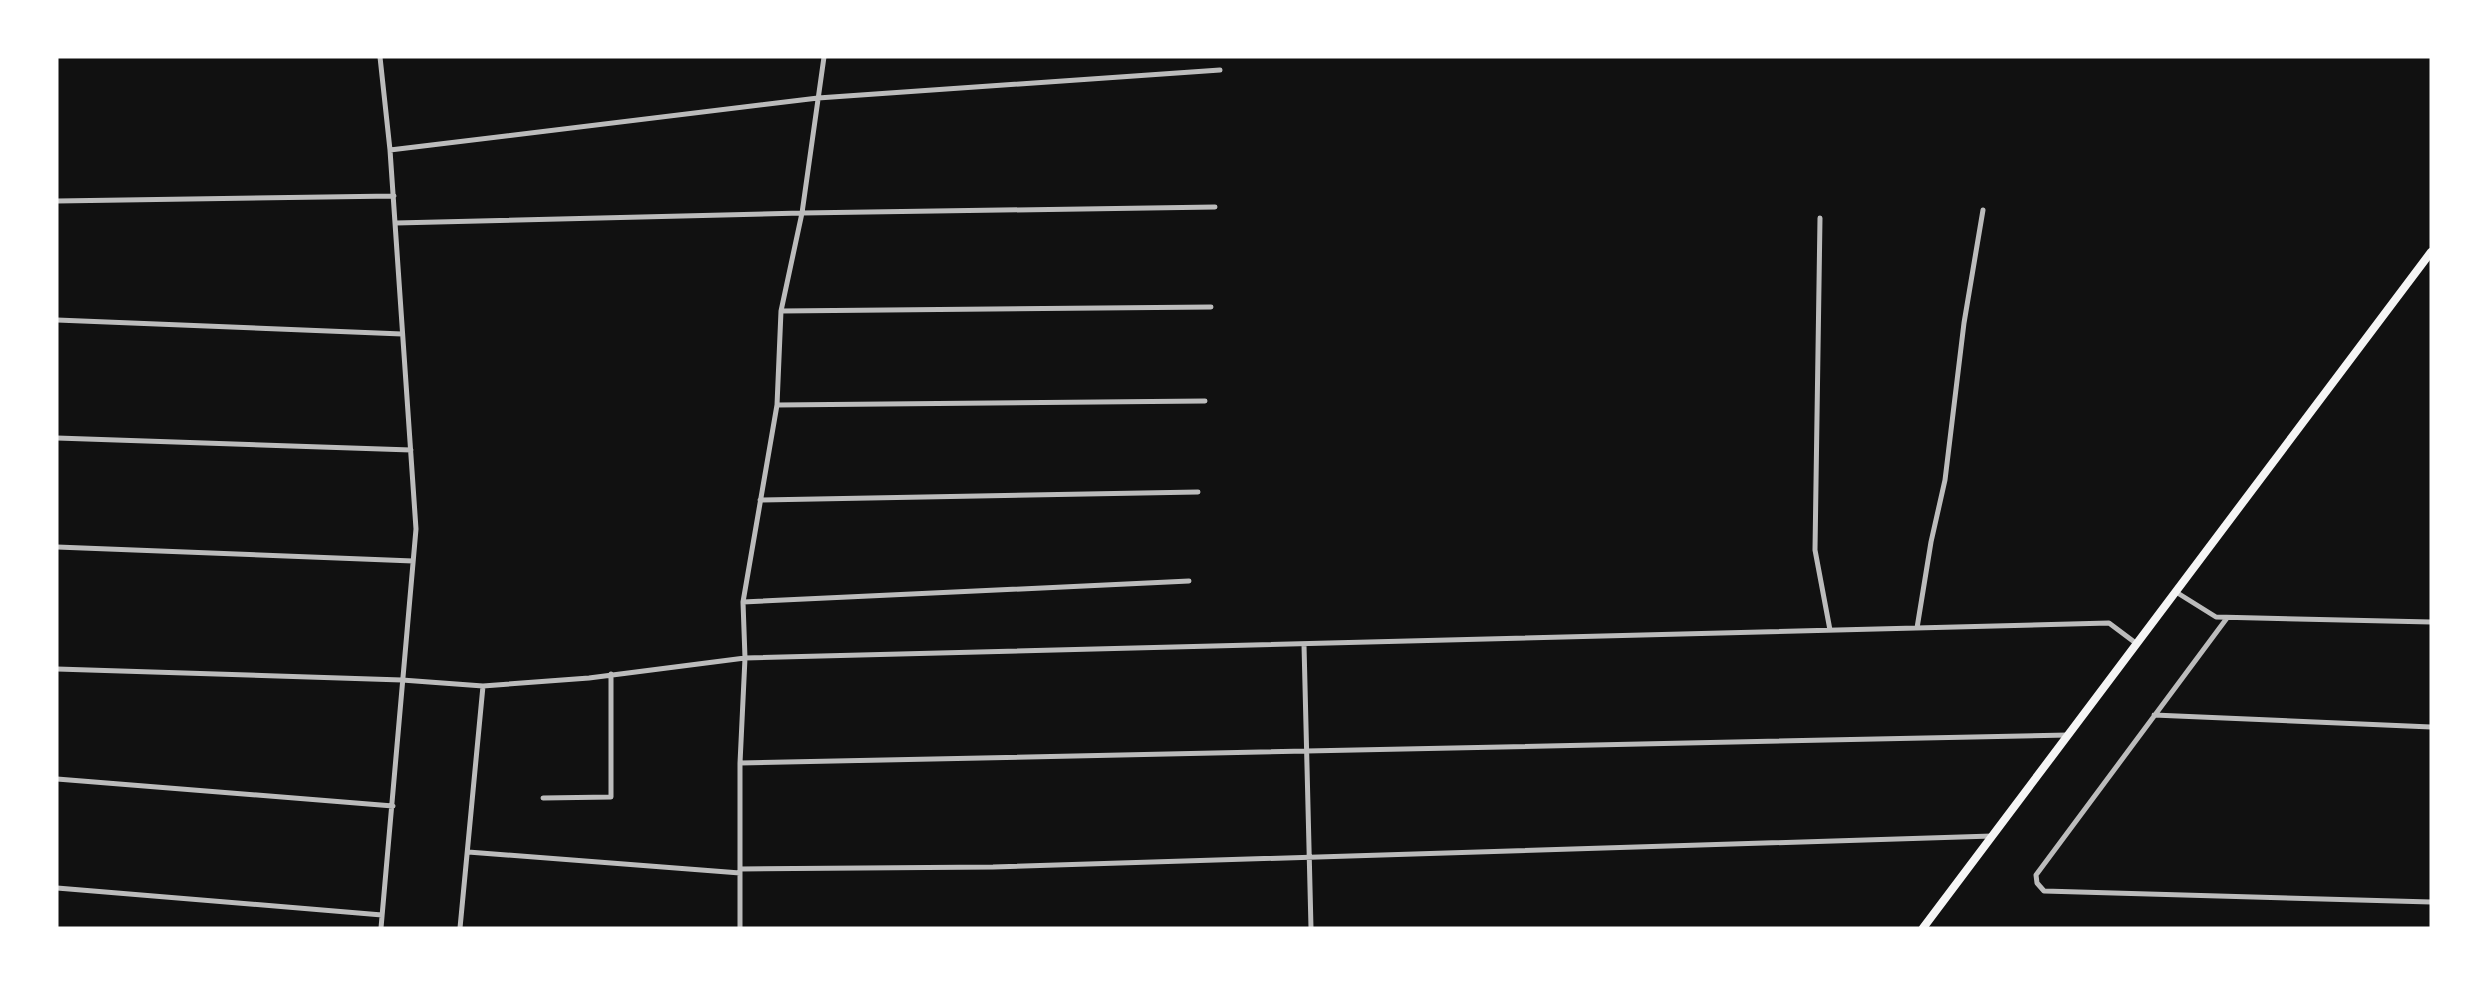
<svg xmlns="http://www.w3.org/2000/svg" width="2488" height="985" font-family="Mulish,sans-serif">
<rect width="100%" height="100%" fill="#111"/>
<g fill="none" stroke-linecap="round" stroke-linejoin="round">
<path stroke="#bcbcbc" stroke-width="5" d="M380 57 390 150 416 529 381 928
M390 150 818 98 1220 70
M57 201 394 196
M1820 218 1815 550 1830 630
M396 223 802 213 1215 207
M781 311 1211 307
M57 320 402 334
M777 405 1205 401
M57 438 411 450
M760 500 1198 492
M57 547 413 561
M2176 592 2216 617 2431 622
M743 602 1189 581
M2227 618 2036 875 2037 883 2044 891 2431 902
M1917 628 1931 542 1945 480 1964 323 1983 210
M1304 645 1311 928
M57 669 402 680 483 686 589 678 745 658 2109 623 2137 644
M2154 715 2431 727
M740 763 2068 735
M57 779 393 806
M543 798 611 797V674
M468 852 740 873
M740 869 993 867 1992 836
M57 888 382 915
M460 928 483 686
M740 928V763L745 658 743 602 777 405 781 311 802 213 824 57"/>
<path stroke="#f5f5f5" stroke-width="8" d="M1923 928 2431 252"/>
</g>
<rect width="2488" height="985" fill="none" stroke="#ffffff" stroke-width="117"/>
</svg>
